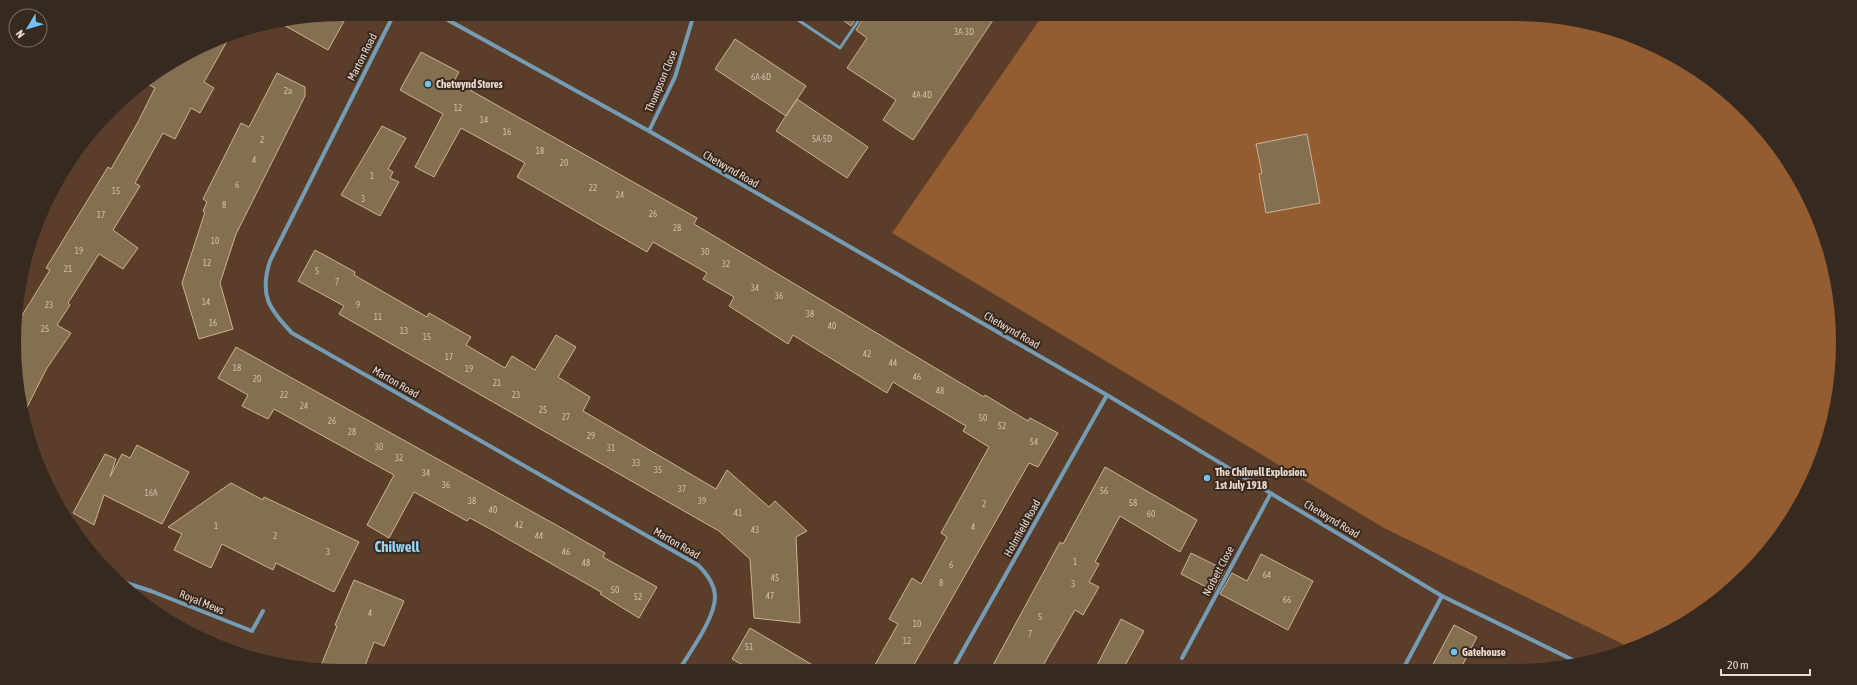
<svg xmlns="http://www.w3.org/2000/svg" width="1857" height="685" font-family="'Asap Condensed',sans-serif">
<rect width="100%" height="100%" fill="#5b3e29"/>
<path fill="#935c31" d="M1046 14H1514L1600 25 1660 48 1715 82 1762 126 1799 178 1826 237 1840 300 1842 364 1832 428 1788 525 1731 589 1660 637 1629 647 1384 528 892 233 1038 22Z"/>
<path fill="#846f51" stroke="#cbb493" d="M342 14H348L328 50 282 24Z
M835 14H859L851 26Z
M866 14H997L913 140 883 120 896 100 847 68 867 38 856 30Z
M231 34 204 82 214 88 200 113 191 108 175 139 163 133 135 183 140 186 113 230 138 248 123 269 99 254 68 303 70 305 57 325 71 333 47 368 23 415 20 407 18 322 50 270 46 268 108 167 111 169 138 122 155 88 144 82 178 58Z
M735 39 806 86 786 116 715 69Z
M421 52 459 72 454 81 697 218 694 224 984 397 985 395 1028 421 1030 418 1058 433 1038 467 1029 463 911 670H872L898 624 889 619 912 578 921 584 947 537 941 533 989 447 963 431 966 426 893 382 887 393 793 335 788 344 729 306 734 297 703 279 707 273 653 242 647 252 517 177 525 163 461 128 434 177 415 167 443 114 400 90Z
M277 73 305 87V96L236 234 220 283 233 329 199 339 182 283 205 212 203 211 207 202 203 199 241 123 249 127Z
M797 99 868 147 847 178 776 131Z
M382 126 406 138 388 169 393 172 390 178 399 182 380 216 341 195Z
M1307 134 1320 203 1266 213 1259 174 1262 173 1256 144Z
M315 250 355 272 354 275 427 317 429 313 471 337 466 345 505 368 512 356 535 370 556 335 576 347 558 377 590 397 583 411 716 489 727 470 769 507 775 501 807 531 796 537 800 623 754 618 750 559 719 531 339 314 344 306 298 281Z
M236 347 558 526 605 553 603 557 657 587 639 618 600 594 601 592 494 531 470 518 467 521 414 492 389 538 367 525 394 475 274 409 268 419 242 406 248 395 218 378Z
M137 445 189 472 162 524 104 495 94 525 73 513 105 454 116 459 110 477 122 454 130 458Z
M1105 467 1197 520 1180 552 1120 516 1095 562 1099 564 1089 582 1099 587 1083 615 1075 610 1041 669H991L1060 542 1063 544Z
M231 483 263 500 264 497 359 542 334 592 276 563 273 570 222 544 211 568 174 550 182 534 168 527Z
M1191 553 1225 570 1214 591 1181 574Z
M1261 554 1313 581 1288 630 1220 594 1232 573 1247 581Z
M354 580 404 601 384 646 374 642 363 671H342L320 668 337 626 335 625Z
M1121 619 1144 631 1123 669H1095Z
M1454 625 1477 637 1461 668H1431Z
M750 628 821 670H752L732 659Z"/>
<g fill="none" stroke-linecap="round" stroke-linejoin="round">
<path stroke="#759cb5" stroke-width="3" d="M789 14 840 48 863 14"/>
<path stroke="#759cb5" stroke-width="4" d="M394 14 270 261C259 295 269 309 292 333L698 565C707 574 715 584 715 597 715 618 690 652 679 670
M437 14 649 131 1107 395 1442 596 1577 662
M649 131 675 77 694 14
M123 582 151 591 252 631 263 611
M1182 658 1271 493
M1403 669 1442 596
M952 670 1107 395"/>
</g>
<g fill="#6fc2f4" stroke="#36291f" stroke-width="1.5">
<circle cx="428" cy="84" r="4"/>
<circle cx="1207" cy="478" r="4"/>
<circle cx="1454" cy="652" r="4"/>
</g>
<g text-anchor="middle" stroke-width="4" stroke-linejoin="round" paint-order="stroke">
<g font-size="9" fill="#d2bfae">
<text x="964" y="35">3A-3D</text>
<text x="761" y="80">6A-6D</text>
<text x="288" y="94">2a</text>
<text x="922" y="98">4A-4D</text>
<text x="458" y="111">12</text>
<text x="484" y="123">14</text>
<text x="507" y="135">16</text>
<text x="822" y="142">5A-5D</text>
<text x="262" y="143">2</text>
<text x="540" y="154">18</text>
<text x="254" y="163">4</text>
<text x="564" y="166">20</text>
<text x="372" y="179">1</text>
<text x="237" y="188">6</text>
<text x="593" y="191">22</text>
<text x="116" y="194">15</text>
<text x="620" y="198">24</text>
<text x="363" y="202">3</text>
<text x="224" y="208">8</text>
<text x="653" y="217">26</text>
<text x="101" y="218">17</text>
<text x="677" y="231">28</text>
<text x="215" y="244">10</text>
<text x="79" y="254">19</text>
<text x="705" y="255">30</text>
<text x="207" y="266">12</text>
<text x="726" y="267">32</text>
<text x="68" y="272">21</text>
<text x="317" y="274">5</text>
<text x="337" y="285">7</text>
<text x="755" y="291">34</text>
<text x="779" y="299">36</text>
<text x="206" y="305">14</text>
<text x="49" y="308">23</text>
<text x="358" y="308">9</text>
<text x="810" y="317">38</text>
<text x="378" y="320">11</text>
<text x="213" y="326">16</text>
<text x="832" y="329">40</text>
<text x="45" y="332">25</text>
<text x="404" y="334">13</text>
<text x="427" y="340">15</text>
<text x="867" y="357">42</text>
<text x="449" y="360">17</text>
<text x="893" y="366">44</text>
<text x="237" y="371">18</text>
<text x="469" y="372">19</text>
<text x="917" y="380">46</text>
<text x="257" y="382">20</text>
<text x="497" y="386">21</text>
<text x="940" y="394">48</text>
<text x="284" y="398">22</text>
<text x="516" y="398">23</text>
<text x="304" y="409">24</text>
<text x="543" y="413">25</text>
<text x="566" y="420">27</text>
<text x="983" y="421">50</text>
<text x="332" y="424">26</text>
<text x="1002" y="429">52</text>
<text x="352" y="435">28</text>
<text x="591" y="439">29</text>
<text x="1034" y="445">54</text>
<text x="379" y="450">30</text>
<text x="611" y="451">31</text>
<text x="399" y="461">32</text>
<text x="636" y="466">33</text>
<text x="658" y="473">35</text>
<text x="426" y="476">34</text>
<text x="446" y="488">36</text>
<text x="682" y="492">37</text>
<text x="1104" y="494">56</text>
<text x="151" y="496">16A</text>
<text x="472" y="504">38</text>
<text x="702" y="504">39</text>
<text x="1133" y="506">58</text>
<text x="984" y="507">2</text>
<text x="493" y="513">40</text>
<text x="738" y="516">41</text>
<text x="1151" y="517">60</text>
<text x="519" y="528">42</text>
<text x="216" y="529">1</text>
<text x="973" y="530">4</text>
<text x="755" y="533">43</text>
<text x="275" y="539">2</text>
<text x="539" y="539">44</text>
<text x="328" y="555">3</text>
<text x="566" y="555">46</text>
<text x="1075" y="565">1</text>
<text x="586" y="566">48</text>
<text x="951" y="568">6</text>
<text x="1267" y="578">64</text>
<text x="775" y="581">45</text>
<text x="941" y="586">8</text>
<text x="1073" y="587">3</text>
<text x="615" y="593">50</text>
<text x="770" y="599">47</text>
<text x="638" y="600">52</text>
<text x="1287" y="603">66</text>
<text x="370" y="616">4</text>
<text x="1040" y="620">5</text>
<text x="917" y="627">10</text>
<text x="1030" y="637">7</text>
<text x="907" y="644">12</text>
<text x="749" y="650">51</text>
</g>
<g font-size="11" fill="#ecdacd" stroke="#36291f">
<text transform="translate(362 57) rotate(-63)" y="4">Marton Road</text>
<text transform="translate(661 81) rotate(-67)" y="4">Thompson Close</text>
<text transform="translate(731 169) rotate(30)" y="4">Chetwynd Road</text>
<text transform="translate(1012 330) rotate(30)" y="4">Chetwynd Road</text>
<text transform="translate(396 382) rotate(30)" y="4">Marton Road</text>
<text transform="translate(1332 519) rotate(31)" y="4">Chetwynd Road</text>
<text transform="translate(1022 528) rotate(-61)" y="4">Holmfield Road</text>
<text transform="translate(677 543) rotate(30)" y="4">Marton Road</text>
<text transform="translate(1218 571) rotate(-62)" y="4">Norbett Close</text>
<text transform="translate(202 602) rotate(22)" y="4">Royal Mews</text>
</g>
<g font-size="11" font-weight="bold" fill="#ecdacd" stroke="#36291f" text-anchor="start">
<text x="436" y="88">Chetwynd Stores</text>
<text x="1215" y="476">The Chilwell Explosion,<tspan x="1215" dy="13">1st July 1918</tspan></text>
<text x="1462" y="656">Gatehouse</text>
</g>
<g font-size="15" font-weight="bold" fill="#98d3f8" stroke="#36291f">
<text x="397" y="552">Chilwell</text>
</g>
</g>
<path d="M0 0H1857V685H0ZM342 21H1515A321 321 0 0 1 1836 342V343A321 321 0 0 1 1515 664H342A321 321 0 0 1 21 343V342A321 321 0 0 1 342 21Z" fill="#36291f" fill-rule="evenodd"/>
<g transform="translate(28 28) rotate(232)"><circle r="19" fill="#36291f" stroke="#7f7065"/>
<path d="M0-3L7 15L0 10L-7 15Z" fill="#6fc2f4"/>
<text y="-6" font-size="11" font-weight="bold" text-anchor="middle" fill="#ecdacd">N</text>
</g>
<path d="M1721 669v6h89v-6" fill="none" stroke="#ecdacd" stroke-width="2"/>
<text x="1727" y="669" font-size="12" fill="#ecdacd" stroke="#36291f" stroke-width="3" paint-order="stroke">20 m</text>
</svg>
